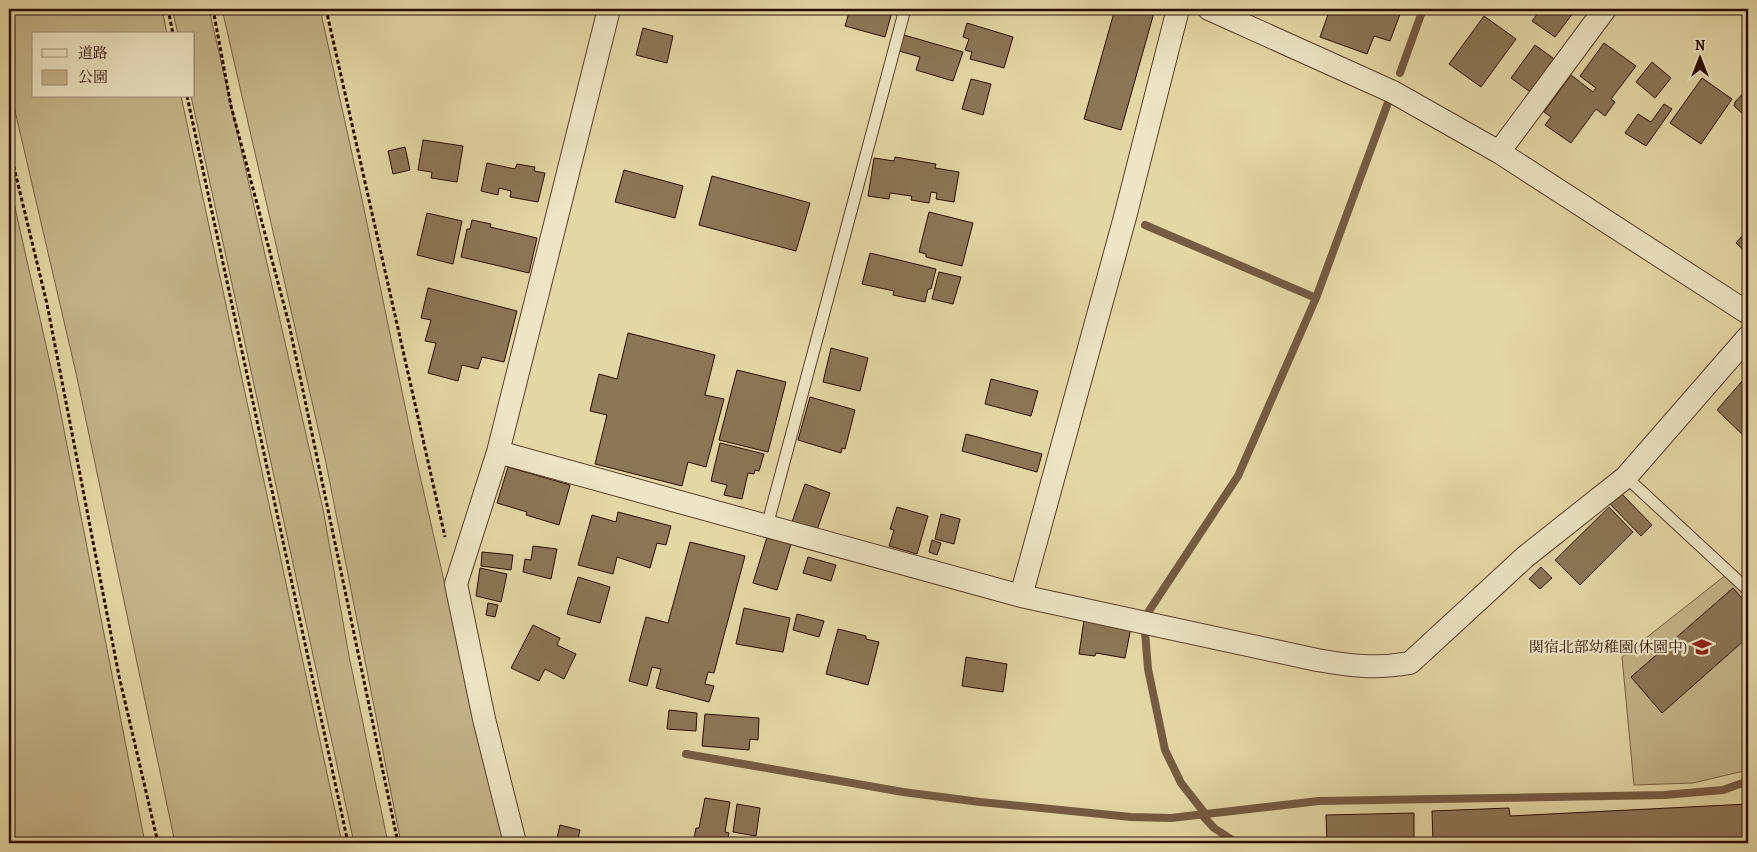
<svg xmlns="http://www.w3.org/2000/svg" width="1757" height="852" font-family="Alegreya,'Noto Serif JP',serif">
<rect width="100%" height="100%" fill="#e4d7a6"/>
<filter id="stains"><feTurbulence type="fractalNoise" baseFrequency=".004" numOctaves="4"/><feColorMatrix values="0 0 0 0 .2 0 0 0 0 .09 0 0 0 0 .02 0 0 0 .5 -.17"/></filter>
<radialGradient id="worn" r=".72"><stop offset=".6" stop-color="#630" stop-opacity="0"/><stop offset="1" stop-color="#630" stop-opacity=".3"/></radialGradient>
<path fill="#c4b48a" stroke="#776045" d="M9 9H162L167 34H34V96H181L342 843H175L76 373 9 85Z
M172 9H209L323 509 349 656 388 843H354L191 96H194V34H178Z
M222 9H320L359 185 415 454 504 843H401L326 463Z
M9 181 57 394 145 843H9Z
M1732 570 1748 584V770L1693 783 1634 785 1622 657Z"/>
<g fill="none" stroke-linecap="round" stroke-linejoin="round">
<path stroke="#745c42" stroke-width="8" d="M1400 73 1423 9
M1145 225 1316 298 1238 476 1145 617
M1316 298 1389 100
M1145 632 1148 669 1165 750 1181 783 1203 811 1204 817 1214 828 1237 843
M686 754 903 792 980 802 1131 817 1171 818 1319 801 1664 795 1723 790 1748 781"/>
</g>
<path fill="#8b7656" stroke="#2a0c00" d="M850 9H880L892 12 885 37 845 26Z
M942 9H957L956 13Z
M1115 9H1155L1121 130 1084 119Z
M1330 9H1386L1400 14 1390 41 1374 36 1367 54 1320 37Z
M1541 9H1576L1555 37 1532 21Z
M1484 16 1516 39 1481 87 1449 64Z
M967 23 1013 37 1004 68 970 59 972 52 965 50 969 39 963 37Z
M643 28 673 36 667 63 636 55Z
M904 35 963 52 953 81 916 70 920 57 899 51Z
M1604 43 1636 66 1611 99 1615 102 1605 116 1596 109 1571 143 1545 125 1551 117 1544 112 1571 75 1593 92 1596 88 1580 76Z
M1535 45 1557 61 1533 94 1511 78Z
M1652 62 1671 78 1655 98 1636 82Z
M1702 78 1732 99 1701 144 1670 123Z
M971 79 991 84 983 115 962 109Z
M1748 88V124L1742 118 1744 115 1734 106 1735 102Z
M1664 104 1672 109 1646 146 1625 133 1638 114 1651 122Z
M423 140 463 146 457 182 431 178 432 172 418 170Z
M405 147 410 170 393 174 388 151Z
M895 157 936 164 935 168 959 172 954 202 936 199 937 193 931 192 929 203 911 200 912 196 890 193 889 199 868 196 874 158 894 161Z
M487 163 515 169 517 164 535 167 534 171 545 173 538 202 510 197 511 191 499 188 498 195 481 191Z
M624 170 683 186 675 218 615 202Z
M712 176 810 203 796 251 699 225Z
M929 212 973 223 962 266 926 257V254L919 252Z
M427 213 462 221 453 264 417 255Z
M472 220 491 224 490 227 537 238 529 273 461 257 467 229H470Z
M1748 229V254L1736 243Z
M870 253 936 269 931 289H928L925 302 893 295 894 291 862 284Z
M939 272 961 277 953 304 932 299Z
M428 288 517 311 504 362 482 357 478 369 462 365 458 381 428 373 436 343 425 341 431 320 421 318Z
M628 333 715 355 705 395 724 399 706 467 688 462 682 486 595 464 607 415 590 411 599 374 617 379Z
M831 348 868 358 860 391 823 382Z
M737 370 786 382 768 452 719 440Z
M991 379 1038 391 1031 416 985 404Z
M1743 380 1748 384 1747 439 1717 410Z
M810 397 855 410 845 449 842 448 841 453 798 440Z
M966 434 1042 454 1037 472 962 451Z
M720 443 764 454 759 471 755 470 754 474 748 473 742 499 724 495 727 485 711 481Z
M508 467 570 485 559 525 526 515 527 512 497 503Z
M805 484 830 493 817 530 792 522Z
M1621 493 1652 525 1641 536 1610 504Z
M897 507 928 516 917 554 889 546 894 530 890 529Z
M1609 507 1633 532 1580 585 1555 560Z
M618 512 671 526 666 545 657 543 650 568 617 557 613 574 578 565 592 515 616 522Z
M941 514 960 519 954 544 935 539Z
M767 537 791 544 777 590 753 583Z
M932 540 941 543 937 555 929 552Z
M690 542 745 556 714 673 708 672 705 684 714 686 709 702 656 688 661 669 652 667 647 686 629 681 646 617 668 623Z
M533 546 557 549 551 579 523 572 525 559 531 560Z
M482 552 513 555 511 570 481 566Z
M808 557 836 565 831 581 803 573Z
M1541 567 1552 578 1540 589 1529 579Z
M480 568 507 574 501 602 476 596Z
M578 577 610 587 600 623 567 614Z
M1733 588 1746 603 1748 601V637L1662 713 1631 677Z
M488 603 498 605 495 617 486 615Z
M744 608 790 618 783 652 736 644Z
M797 614 824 621 819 637 793 630Z
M1084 620 1131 627 1125 658 1096 653 1095 656 1079 654Z
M533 625 560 638 557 645 576 654 564 679 545 669 539 681 511 668Z
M838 629 866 636V639L879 642 868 685 826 674Z
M966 657 1007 664 1003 692 962 686Z
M669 710 697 713 696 731 667 729Z
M705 714 759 718 758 740 750 739 749 750 702 746Z
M705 798 730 802 725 832 729 833 727 843H693L696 828H699Z
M737 804 760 808 756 836 733 832Z
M1748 804V843H1433L1432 811 1509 808 1510 816Z
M1414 813V843H1327L1326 815Z
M560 825 580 830 577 843H556Z"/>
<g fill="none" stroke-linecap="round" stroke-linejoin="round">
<defs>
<path id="service" d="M1626 477 1748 590
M767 526 905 9"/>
<path id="minor" d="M1209 9 1393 92 1499 152 1748 313
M1499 152 1605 9
M498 452 1021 596 1317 660C1352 666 1375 669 1410 663L1525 557 1626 477 1748 337
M1021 596 1125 217 1178 9
M515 843 484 719 456 584 498 452 609 9"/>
</defs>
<use href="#service" stroke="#583f2a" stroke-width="13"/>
<use href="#minor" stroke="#583f2a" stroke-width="24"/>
<path stroke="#2a0c00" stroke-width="3" stroke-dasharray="4 2.5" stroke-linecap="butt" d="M168 9 173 34
M213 9 231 106 289 324 398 843
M326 9 445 537
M187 96 348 843
M9 147 47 304 119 676 158 843"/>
<use href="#service" stroke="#ede5c5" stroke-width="11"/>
<use href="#minor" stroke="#ede5c5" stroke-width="22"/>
</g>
<defs>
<symbol id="school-bare" viewBox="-9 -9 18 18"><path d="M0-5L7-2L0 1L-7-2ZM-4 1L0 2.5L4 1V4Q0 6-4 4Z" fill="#8f2418" stroke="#ede5c5" stroke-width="2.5" paint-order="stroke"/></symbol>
</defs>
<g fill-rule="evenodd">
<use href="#school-bare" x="1688" y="633" width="28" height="28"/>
</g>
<g text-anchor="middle" stroke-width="4.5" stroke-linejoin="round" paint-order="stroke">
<g font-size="15" fill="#2a0c00" stroke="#ede5c5" text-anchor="end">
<text x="1687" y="652">関宿北部幼稚園(休園中)</text>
</g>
</g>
<rect width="1757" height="852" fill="none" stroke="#e4d7a6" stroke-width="30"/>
<rect x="10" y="10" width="1737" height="832" fill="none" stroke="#2a0c00" stroke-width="2.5"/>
<rect x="15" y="15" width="1727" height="822" fill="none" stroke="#2a0c00"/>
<rect x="32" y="32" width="162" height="65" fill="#ede5c5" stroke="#9f8e76"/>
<rect x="42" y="49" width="25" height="8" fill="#ede5c5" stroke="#9f8e76"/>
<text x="78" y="58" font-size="15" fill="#2a0c00">道路</text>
<rect x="42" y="70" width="25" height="15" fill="#c4b48a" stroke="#9f8e76"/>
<text x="78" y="82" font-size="15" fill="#2a0c00">公園</text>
<g transform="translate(1700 58)" stroke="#ede5c5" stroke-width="4" paint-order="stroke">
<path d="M0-4L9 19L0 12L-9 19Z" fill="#2a0c00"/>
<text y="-8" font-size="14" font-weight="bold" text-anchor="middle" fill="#2a0c00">N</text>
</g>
<rect width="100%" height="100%" filter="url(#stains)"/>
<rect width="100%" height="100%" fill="url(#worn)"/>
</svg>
